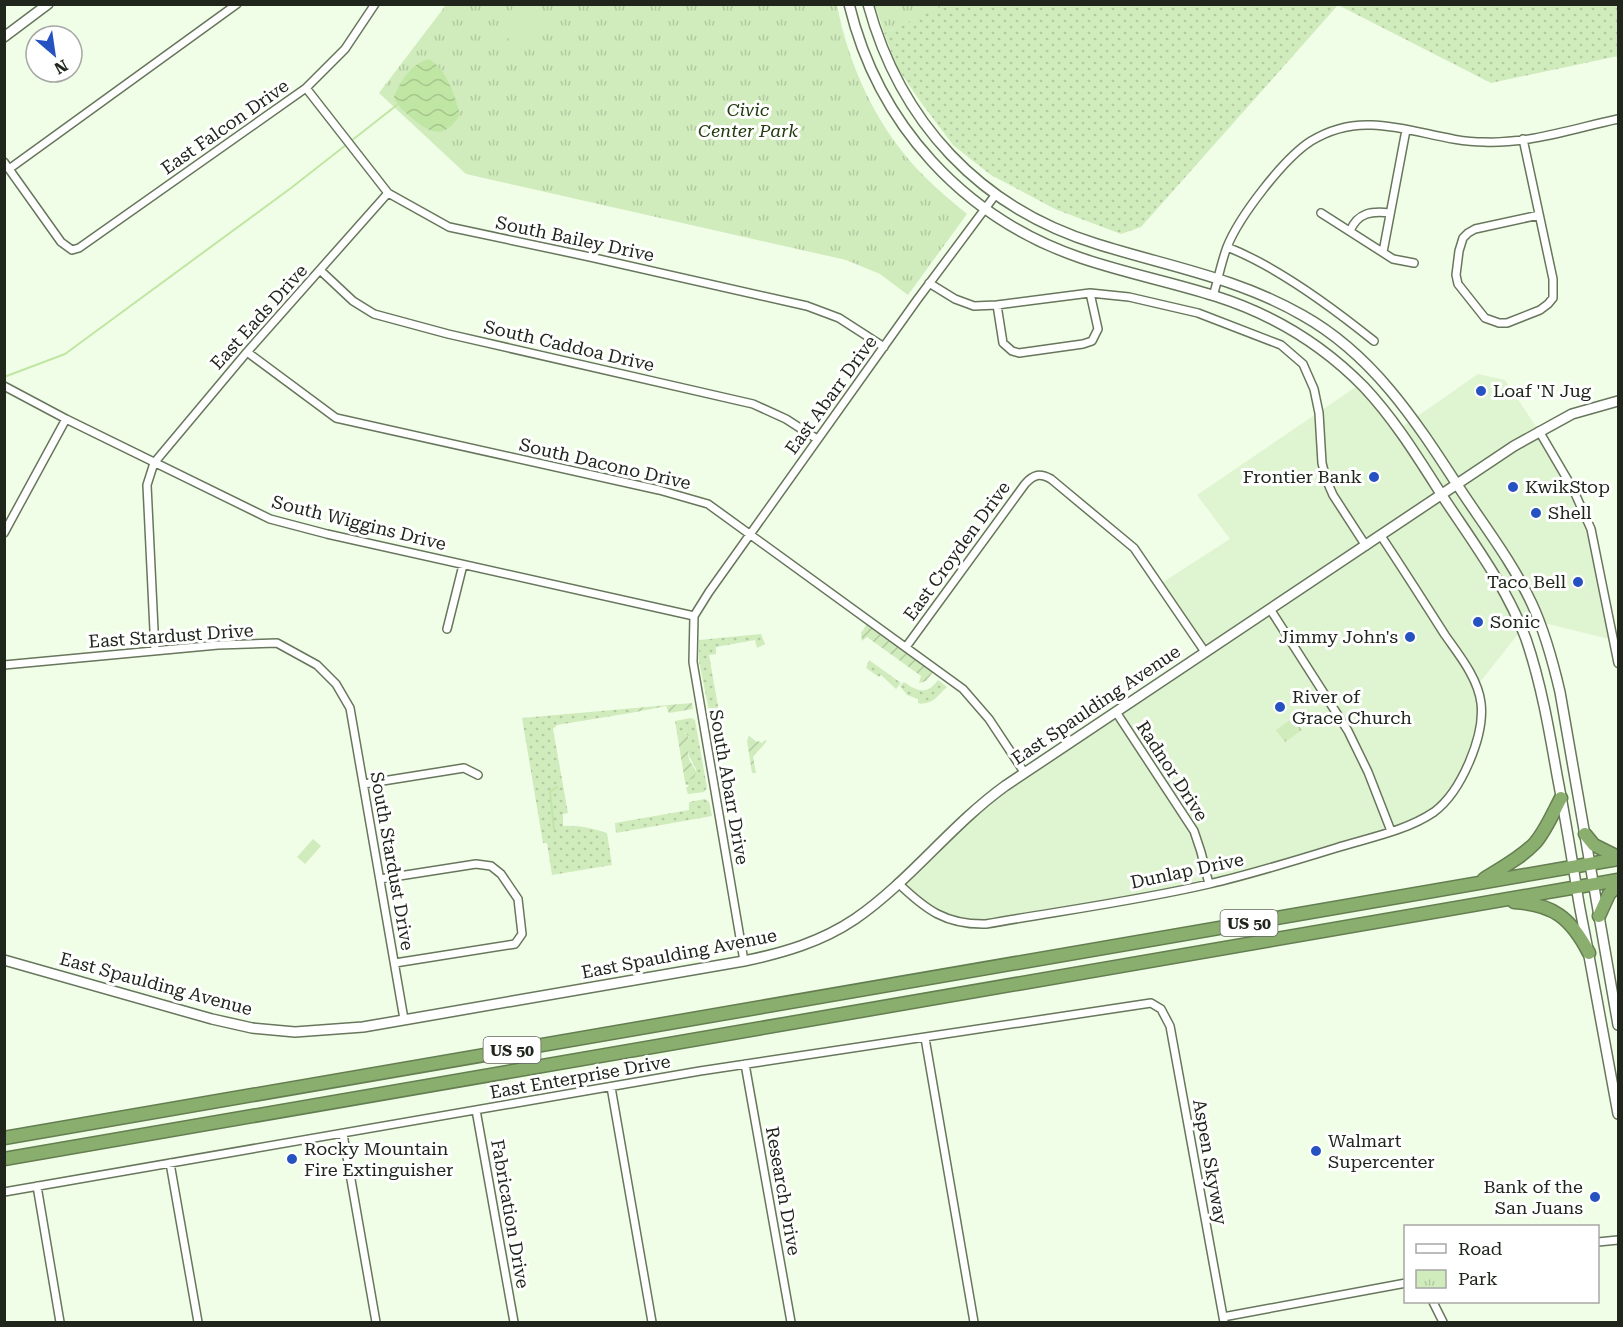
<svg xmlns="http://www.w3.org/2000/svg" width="1623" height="1327" font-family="'Roboto Serif',serif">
<defs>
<pattern id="grass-dots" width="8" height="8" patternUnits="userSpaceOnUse" patternTransform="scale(1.5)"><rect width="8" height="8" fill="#d0ebbc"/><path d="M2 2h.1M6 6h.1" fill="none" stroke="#b2c9a1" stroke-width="1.8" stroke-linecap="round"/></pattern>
<pattern id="park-tufts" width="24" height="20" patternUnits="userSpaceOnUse" patternTransform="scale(1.5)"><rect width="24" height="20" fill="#d0ebbc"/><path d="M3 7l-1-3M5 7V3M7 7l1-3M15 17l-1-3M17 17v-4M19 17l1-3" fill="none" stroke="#b2c9a1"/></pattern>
<pattern id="garden-furrows" width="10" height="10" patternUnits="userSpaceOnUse" patternTransform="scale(1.5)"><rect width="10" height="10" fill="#d0ebbc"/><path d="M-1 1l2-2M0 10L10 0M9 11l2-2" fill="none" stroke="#b2c9a1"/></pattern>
<pattern id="water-waves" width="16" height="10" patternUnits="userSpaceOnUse" patternTransform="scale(1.5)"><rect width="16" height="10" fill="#c0e6a4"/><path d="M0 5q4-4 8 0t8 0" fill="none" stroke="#a5c58d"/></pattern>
</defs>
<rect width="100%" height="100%" fill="#f1fee7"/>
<path fill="#dff4d0" d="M1478 374 1505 380 1539 431 1586 516 1613 640 1540 622 1522 629 1477 686 1480 724 1465 770 1444 802 1409 824 1209 884 986 924 942 918 898 883 967 816 1205 652 1160 584 1230 539 1197 495 1360 384 1399 429Z"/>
<path fill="url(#grass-dots)" d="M945 4 1618 5V56L1491 83 1338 5 1141 227 1121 234 1055 209 991 175 953 145 920 101 898 69 884 33Z
M761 634 765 644 757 648 755 640 716 647V654L709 655 722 729 713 731 699 661V640Z
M869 660 901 683 896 689 881 675 879 677 866 668Z
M938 680 947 687C938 695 932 706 918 703V699L907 695 900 686 904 682C918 692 927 695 938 680Z
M635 708 636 712 557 725 553 729 568 813 563 814V826C579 825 591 828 607 833L612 865 552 875 547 843H543L522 718Z
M691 718 695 720 707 788 704 792 688 794 686 788 689 785H686L685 782 694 778 696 769 689 756V737L685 733H677L675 721Z
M705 799 709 802 712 816 616 833 615 823 689 810V802Z"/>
<path fill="url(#park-tufts)" d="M446 5H837C849 68 879 132 926 178 939 191 953 202 967 214L908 295 880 274 846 260 466 174 379 93Z
M875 5V4L945 5 884 33Z
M1293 718 1302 730 1285 742 1276 730Z
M313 839 321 846 305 864 297 857Z"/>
<path fill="url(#garden-furrows)" d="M867 624 933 672 926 681 919 683 921 676 867 637 862 641 861 633Z
M692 703 693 709 669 713 666 706 636 712 635 708Z
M682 732C696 739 686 747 689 759 691 764 694 766 696 772L694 778 685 782 677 733Z
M749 736 757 742 758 741 762 743 765 740 767 741 753 757 756 773H752L747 741Z"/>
<path fill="#d0ebbc" d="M516 5 538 21 530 31 509 13Z
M504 19 525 37 517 46 496 29Z"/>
<path fill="url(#water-waves)" d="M429 59C447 70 455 95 460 115 445 138 432 135 413 119 405 112 398 107 394 97 400 81 412 63 429 59Z"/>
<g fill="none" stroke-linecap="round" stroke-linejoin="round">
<path stroke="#c0e6a4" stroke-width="2" d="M4 377 65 354 291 188 397 105
M554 829 550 792 557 787"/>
<defs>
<path id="street" d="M306 88 388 193 449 227 590 257 807 306 839 318 884 347
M1523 139 1553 279V298L1548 304 1540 310 1507 323H1499L1485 318 1458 284 1456 275 1459 251 1463 238 1468 233 1475 229 1539 215
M4 162 61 242 72 250 79 248 306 88 345 49 375 4
M9 169 237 4
M1321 213 1393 259 1414 263
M1350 231C1358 212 1372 211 1390 213
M1227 247C1276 266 1333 308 1374 341
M1383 252 1406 130
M321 271 353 301 374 314 448 334 753 404 786 419 817 439
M929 283 955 299 974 306 997 305 1090 293 1129 297 1198 313 1281 345 1303 364 1314 389 1319 413 1322 463 1326 479 1333 495 1366 546
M1213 296C1218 280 1221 263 1227 247 1239 217 1283 159 1311 141 1329 130 1350 124 1372 125 1410 126 1446 142 1484 142 1529 144 1575 128 1618 119
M997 305 1003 343 1012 351 1019 353 1083 344 1092 341 1098 329 1090 293
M247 352 336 418 659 490 708 504 963 689 989 719 1024 772
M4 386 66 419 270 519 327 534 694 616
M1539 431 1573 489 1591 529 1618 663
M4 533 66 419
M1270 609 1348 731 1368 772 1391 831
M447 629 463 565
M906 647 1025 484C1034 474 1040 473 1051 479L1134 548 1205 652
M155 651 147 485 154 463 247 352 388 193
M4 665 218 645 277 643 317 665 336 684 350 708 404 1019
M1116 712 1194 831 1201 852 1209 884
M364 784 464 768 478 775
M380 879 476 864 491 866 501 874 518 899 522 934 515 944 395 963
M898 883C926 910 946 925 986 924 1060 911 1136 901 1209 884 1252 874 1294 861 1336 848 1368 838 1406 831 1434 812 1461 792 1485 736 1481 703 1478 678 1459 655 1445 635 1424 602 1403 569 1381 536
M744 961 693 662 694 616 709 592 917 300 996 194
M925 1038 974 1322
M745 1064 791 1322
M611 1087 652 1322
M476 1110 514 1322
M343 1134 376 1322
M170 1163 198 1322
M37 1186 60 1322
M4 1192 700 1071 1151 1003 1161 1009 1170 1026 1224 1322
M1598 1242 1618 1240
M1433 1302 1443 1322
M1223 1317 1406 1283"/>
<path id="secondary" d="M849 4C878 125 964 218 1081 258 1125 273 1171 282 1215 296 1272 314 1322 344 1364 387 1396 421 1420 461 1445 500 1475 545 1507 588 1526 639 1541 683 1549 729 1557 775 1564 811 1570 847 1576 884 1579 908 1585 932 1589 956 1599 1009 1608 1062 1618 1114
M868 4C900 122 980 208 1097 244 1167 266 1238 278 1302 315 1374 355 1417 423 1460 489 1485 527 1513 563 1532 604 1545 632 1553 662 1560 692L1618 1025
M4 37 48 4
M4 960 212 1019 252 1028 295 1032 363 1027 744 961C783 953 821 942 855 919 910 881 951 825 1005 786L1514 446 1572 414 1618 401"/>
<path id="highway" d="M1585 834 1594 845 1618 857
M1484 879C1501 868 1521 858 1535 843 1546 830 1553 813 1561 798
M1514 902C1553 904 1571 918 1589 953
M1599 916 1609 894 1618 885
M4 1138 1618 859
M4 1159 1618 880"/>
</defs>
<use href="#street" stroke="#67765c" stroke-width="10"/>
<use href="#secondary" stroke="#67765c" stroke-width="12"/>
<use href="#highway" stroke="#647e51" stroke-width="15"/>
<use href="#street" stroke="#fff" stroke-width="7"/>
<use href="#secondary" stroke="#fff" stroke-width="9"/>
<use href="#highway" stroke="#89ae6d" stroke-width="12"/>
</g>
<g fill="#2651c0" stroke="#fff" stroke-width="2">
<circle cx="1481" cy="391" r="6"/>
<circle cx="1374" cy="477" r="6"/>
<circle cx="1513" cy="487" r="6"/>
<circle cx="1536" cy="513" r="6"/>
<circle cx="1578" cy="582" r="6"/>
<circle cx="1478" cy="622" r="6"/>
<circle cx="1410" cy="637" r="6"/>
<circle cx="1280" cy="707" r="6"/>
<circle cx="1316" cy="1151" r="6"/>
<circle cx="292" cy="1159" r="6"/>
<circle cx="1595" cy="1197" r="6"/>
</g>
<g text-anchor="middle" stroke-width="6" stroke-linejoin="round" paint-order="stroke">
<g fill="#fff" stroke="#636760" stroke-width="1.5">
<rect x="1220.5" y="910" width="57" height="26" rx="4.5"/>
<rect x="483.5" y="1037" width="57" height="26" rx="4.5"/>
</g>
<g font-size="16" font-weight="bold" fill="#20261c">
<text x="1249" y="929">US 50</text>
<text x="512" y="1056">US 50</text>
</g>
<g font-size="18" font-style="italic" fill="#233b0c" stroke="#fff">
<text x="748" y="116">Civic<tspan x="748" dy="21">Center Park</tspan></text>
</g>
<g font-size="18" fill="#20261c" stroke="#fff">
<text transform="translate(225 127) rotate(-35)" y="6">East Falcon Drive</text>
<text transform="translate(575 239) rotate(12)" y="6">South Bailey Drive</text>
<text transform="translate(259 317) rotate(-48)" y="6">East Eads Drive</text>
<text transform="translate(569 346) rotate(13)" y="6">South Caddoa Drive</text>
<text transform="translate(831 395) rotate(-54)" y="6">East Abarr Drive</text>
<text transform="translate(605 464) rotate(13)" y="6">South Dacono Drive</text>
<text transform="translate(359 523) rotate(14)" y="6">South Wiggins Drive</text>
<text transform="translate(957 551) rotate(-54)" y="6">East Croyden Drive</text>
<text transform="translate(171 636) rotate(-4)" y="6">East Stardust Drive</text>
<text transform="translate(1096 705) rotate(-34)" y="6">East Spaulding Avenue</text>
<text transform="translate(1172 771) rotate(57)" y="6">Radnor Drive</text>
<text transform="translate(729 787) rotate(80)" y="6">South Abarr Drive</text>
<text transform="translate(392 861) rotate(80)" y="6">South Stardust Drive</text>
<text transform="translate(1187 871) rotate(-12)" y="6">Dunlap Drive</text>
<text transform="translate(679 954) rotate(-11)" y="6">East Spaulding Avenue</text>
<text transform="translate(156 984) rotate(15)" y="6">East Spaulding Avenue</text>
<text transform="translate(580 1077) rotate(-10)" y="6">East Enterprise Drive</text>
<text transform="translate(1210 1162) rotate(80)" y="6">Aspen Skyway</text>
<text transform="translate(783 1191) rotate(80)" y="6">Research Drive</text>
<text transform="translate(510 1214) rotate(80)" y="6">Fabrication Drive</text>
</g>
<g font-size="18" fill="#20261c" stroke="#fff" text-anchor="start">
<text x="1493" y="397">Loaf 'N Jug</text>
<text x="1362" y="483" text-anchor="end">Frontier Bank</text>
<text x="1525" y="493">KwikStop</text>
<text x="1548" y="519">Shell</text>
<text x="1566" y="588" text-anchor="end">Taco Bell</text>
<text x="1490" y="628">Sonic</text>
<text x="1398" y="643" text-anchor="end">Jimmy John's</text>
<text x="1292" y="703">River of<tspan x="1292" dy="21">Grace Church</tspan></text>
<text x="1328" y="1147">Walmart<tspan x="1328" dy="21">Supercenter</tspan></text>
<text x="304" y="1155">Rocky Mountain<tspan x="304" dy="21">Fire Extinguisher</tspan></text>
<text x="1583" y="1193" text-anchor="end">Bank of the<tspan x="1583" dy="21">San Juans</tspan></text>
</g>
</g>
<rect width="1623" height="1327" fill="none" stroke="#20261c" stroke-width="12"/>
<rect x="1404" y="1225" width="195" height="78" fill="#ffffff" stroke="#a6a8a4" stroke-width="1.5"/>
<rect x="1416" y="1244" width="30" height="9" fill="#ffffff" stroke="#a6a8a4" stroke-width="1.5"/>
<text x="1458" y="1255" font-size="18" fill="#20261c">Road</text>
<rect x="1416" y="1270" width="30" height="18" fill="url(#park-tufts)" stroke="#a6a8a4" stroke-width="1.5"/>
<text x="1458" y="1285" font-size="18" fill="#20261c">Park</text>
<g transform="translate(54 54) rotate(151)"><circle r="28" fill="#ffffff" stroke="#a6a8a4" stroke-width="1.5"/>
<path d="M0-4.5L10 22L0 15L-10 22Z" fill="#2651c0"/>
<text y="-9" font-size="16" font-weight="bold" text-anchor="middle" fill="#20261c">N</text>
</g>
</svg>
